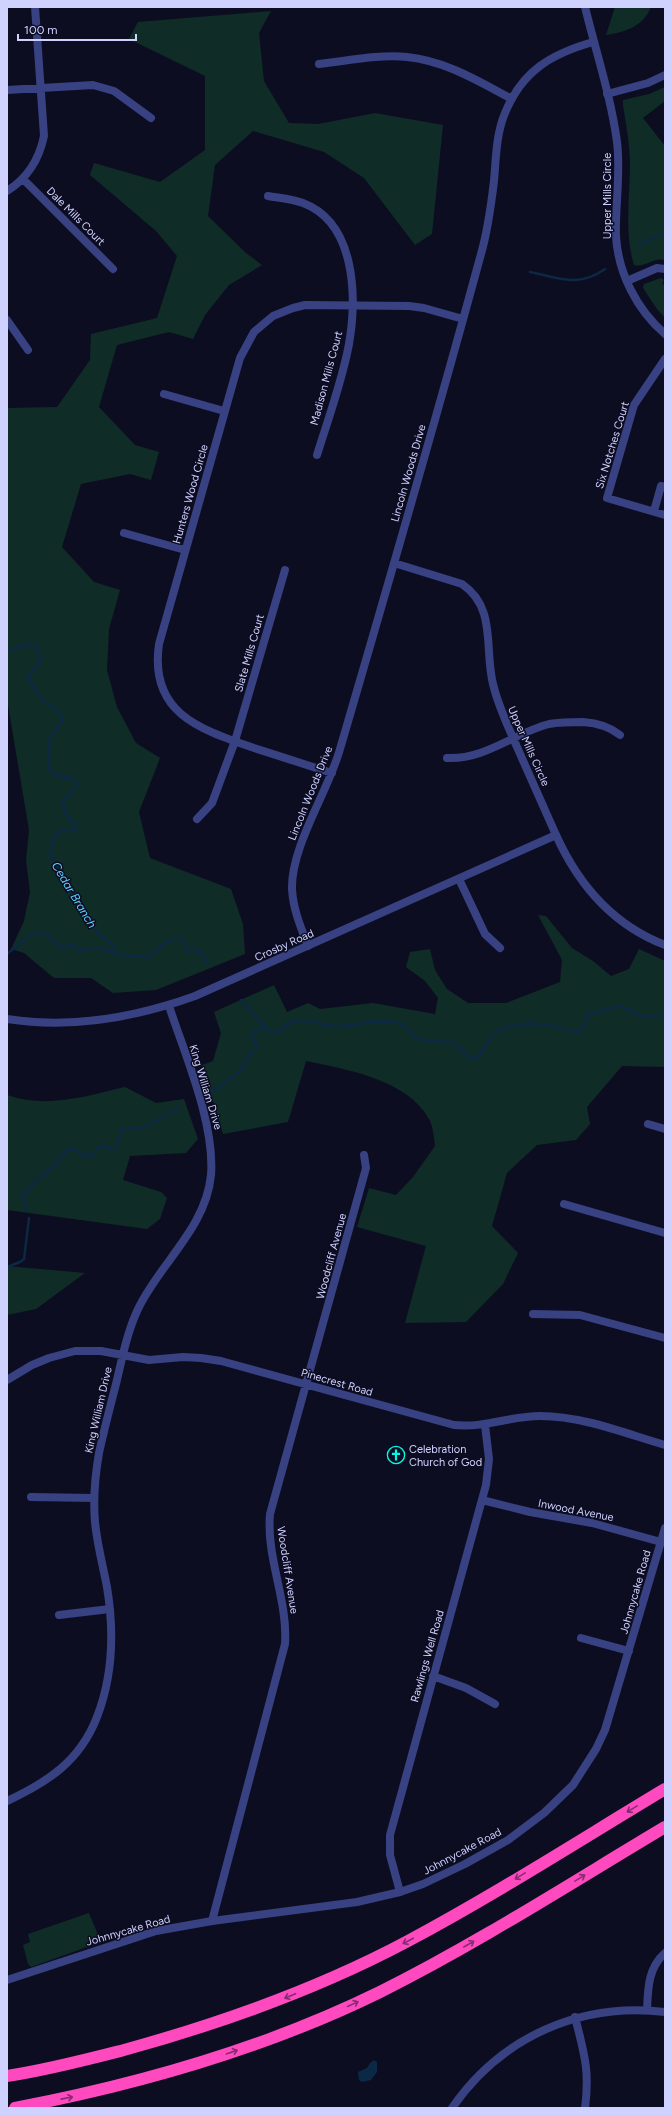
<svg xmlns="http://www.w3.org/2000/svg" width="672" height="2115" font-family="Figtree,sans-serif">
<rect width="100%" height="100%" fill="#0d0d22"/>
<path fill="#102c27" d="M615 7H651C643 27 625 32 606 35Z
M271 11 259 33 264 81 289 123 318 124 375 113 443 125 432 234 415 245 364 178 324 152 253 131 215 165 208 216 246 253 262 265 229 285 205 315 193 339 169 332 117 345 99 407 135 445 159 452 151 480 130 474 81 484 62 547 94 582 120 590 109 629 107 670 117 707 136 743 160 758 139 812 150 858 231 889 243 924 245 954 156 990 113 993 91 978H54L24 953 11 949 24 921 30 892 26 860 29 830 7 699V408L57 407 90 360 91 334 157 318 177 256 156 231 90 175 94 163 160 182 205 150V76L129 39 138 22Z
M665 87V101L643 118 665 146V260C653 257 645 268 634 265 624 233 630 197 630 164 630 144 626 125 623 105V100L649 94Z
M661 278 664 280 662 284 665 285V318L657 309 643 288 644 284Z
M538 915 546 916 572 948 593 961 611 976 629 969 639 949 665 961V1067L622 1066 587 1107 590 1124 576 1140 537 1145 507 1173 492 1226 518 1253 503 1284 466 1322 405 1323 426 1246 357 1227 369 1188 396 1195 413 1177 435 1146C434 1138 433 1126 429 1119 408 1080 346 1069 306 1061L288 1122 223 1134 202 1065 213 1061 221 1033 214 1012 274 985 287 1012 308 1003 320 1009 373 1003 435 1014 438 998 425 981 406 967 410 952 430 949 435 970 447 989 468 1003H506L560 982 562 960Z
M125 1087 156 1103 184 1099 198 1139 186 1153 130 1156 123 1180 161 1192 167 1198 160 1219 147 1229 7 1210V1095C46 1109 87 1096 125 1087Z
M7 1266 85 1273 36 1309 7 1315Z
M89 1913 101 1942 31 1967 28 1964 23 1945 30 1942 28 1934Z"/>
<path fill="#0b2944" d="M374 2060 377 2062V2072L371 2080 362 2082 359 2080 358 2072 367 2068 370 2063Z"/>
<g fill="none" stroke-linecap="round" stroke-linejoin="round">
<path stroke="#0b2944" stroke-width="2.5" d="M639 245 665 232
M530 272C560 278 578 288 605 269
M7 651 27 644 36 648 41 661 29 674V680L44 702 59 711 63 721C59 727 53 732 50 739 49 742 49 745 49 748 46 768 48 778 73 778L76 782V787L63 801C63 812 68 818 76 825V829L73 831H60L54 837 51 848V857L59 867 72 894 87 913 97 932 113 946 116 954C127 957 138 956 150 956 155 953 175 930 183 941 185 944 185 947 187 950H200L208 964
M7 954C17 947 33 926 47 934 53 938 55 944 60 948L72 945 79 950 101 948 115 953
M241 1000 270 1032 275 1033C282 1030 286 1024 293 1022 306 1018 320 1025 332 1026 354 1028 372 1018 393 1022 405 1024 409 1031 417 1039L452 1043 458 1046 470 1058 474 1059C485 1053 486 1040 496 1033 508 1023 532 1022 547 1025 557 1027 567 1031 578 1032L583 1026 588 1014 621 1006 643 1016 665 1017
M212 1092 237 1074 246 1063 247 1057 258 1047 251 1035 253 1031 266 1028
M27 1211 22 1192 29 1190C35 1178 47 1173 56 1164 61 1158 64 1151 71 1148L84 1155 92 1156 99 1147 103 1146 113 1149 117 1147 122 1129 140 1128 150 1124 179 1108
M7 1267 20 1262 24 1259 29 1218"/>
<path stroke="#384182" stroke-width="8" d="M319 64C347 61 379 54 407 57 446 61 478 81 512 99
M7 90 93 85 114 91 151 118
M607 94 648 83 665 75
M23 179 113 269
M7 191C28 178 39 160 44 136L35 7
M268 196C279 198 292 199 303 203 356 223 357 297 349 344 342 382 328 419 317 455
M627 281 657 268 665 269
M7 320 28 350
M665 359 634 405 607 498 665 515
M164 394 224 411
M654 511 661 486 665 487
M124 533 185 550
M394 563 462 584C497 608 484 648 493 684 498 706 508 726 517 747 530 776 543 806 556 835
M447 758C485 760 514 733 549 724 560 722 572 722 583 722 597 723 609 726 620 735
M332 773C306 765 280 756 254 748 199 729 149 713 159 644L240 358 254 332 273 316 293 308 305 305 409 306 424 308 463 319
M197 819 212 803 235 741 285 570
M459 879 485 934 500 948
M308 946C301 928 293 909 292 889 291 846 328 792 340 749 388 585 436 420 481 254 488 230 491 206 494 181 496 159 496 134 505 113 522 71 551 54 593 42
M648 1124 665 1129
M564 1204 665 1233
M533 1314 580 1315 665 1338
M7 1380 32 1365 49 1358 75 1351H101L149 1360 183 1357 201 1358 221 1361 454 1425C486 1428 510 1416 540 1416 582 1416 624 1433 665 1445
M31 1497 94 1498
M482 1500 530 1512 592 1523 661 1542 665 1541
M59 1615 110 1609
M581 1638 629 1651
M433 1676 466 1688 495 1704
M7 1801C48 1782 80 1761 97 1717 113 1676 114 1630 107 1587 103 1566 97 1544 95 1522 93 1499 95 1476 99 1453 104 1430 110 1407 116 1384 122 1359 127 1332 138 1309 160 1263 206 1228 211 1175 215 1123 185 1055 169 1006
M400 1892 390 1855V1835L486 1485 489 1459 485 1425
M212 1921 285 1644C288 1600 266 1558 270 1514L366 1168 364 1155
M647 2010C648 1988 648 1968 665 1953
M575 2017C584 2053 590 2070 585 2108"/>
<path stroke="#384182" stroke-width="8" d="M585 7C596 52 611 97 617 142 621 173 615 205 616 236 618 273 637 310 665 334
M7 1019C71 1029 134 1018 195 996L556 835C579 886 613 925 665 945
M7 1980 156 1931 212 1921 357 1902 400 1892 423 1884 465 1864 508 1840 544 1813 573 1785 596 1749 605 1730 665 1528
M452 2108C501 2037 580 2002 665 2012"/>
<path stroke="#ff4abf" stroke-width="12" d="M7 2076C47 2070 85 2060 124 2050 222 2023 318 1989 408 1941 496 1894 580 1840 665 1789
M15 2108C141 2084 264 2049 380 1992 478 1943 571 1883 665 1827"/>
</g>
<defs><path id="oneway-shaft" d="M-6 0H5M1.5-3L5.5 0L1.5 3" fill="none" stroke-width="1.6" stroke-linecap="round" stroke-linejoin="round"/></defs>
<g stroke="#862c70">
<use href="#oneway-shaft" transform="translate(632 1809) rotate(149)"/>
<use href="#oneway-shaft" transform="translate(520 1876) rotate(149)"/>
<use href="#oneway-shaft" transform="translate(580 1878) rotate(-31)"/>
<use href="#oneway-shaft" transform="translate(408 1941) rotate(152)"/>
<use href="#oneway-shaft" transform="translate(469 1944) rotate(-30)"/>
<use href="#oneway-shaft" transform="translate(290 1996) rotate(157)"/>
<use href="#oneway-shaft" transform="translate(353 2004) rotate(-25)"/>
<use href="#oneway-shaft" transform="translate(232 2052) rotate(-19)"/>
<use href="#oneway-shaft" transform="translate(67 2098) rotate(-11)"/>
</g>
<defs>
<symbol id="church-ring" viewBox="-11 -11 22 22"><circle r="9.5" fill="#0d0d22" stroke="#00fae8" stroke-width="1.5"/><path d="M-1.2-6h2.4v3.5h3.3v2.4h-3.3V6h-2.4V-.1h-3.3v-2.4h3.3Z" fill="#00fae8"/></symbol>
</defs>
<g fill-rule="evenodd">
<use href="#church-ring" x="386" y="1445" width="20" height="20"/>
</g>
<g text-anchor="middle" stroke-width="3" stroke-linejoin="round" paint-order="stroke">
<g font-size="11" fill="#cfd1ff" stroke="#0d0d22">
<text transform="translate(607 196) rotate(-90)" y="4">Upper Mills Circle</text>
<text transform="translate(76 216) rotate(45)" y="4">Dale Mills Court</text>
<text transform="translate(326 378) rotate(-75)" y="4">Madison Mills Court</text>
<text transform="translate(612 445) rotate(-73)" y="4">Six Notches Court</text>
<text transform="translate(408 473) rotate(-74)" y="4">Lincoln Woods Drive</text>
<text transform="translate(190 494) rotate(-74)" y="4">Hunters Wood Circle</text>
<text transform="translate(249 653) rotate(-74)" y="4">Slate Mills Court</text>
<text transform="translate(529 746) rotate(66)" y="4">Upper Mills Circle</text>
<text transform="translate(310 793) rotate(-68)" y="4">Lincoln Woods Drive</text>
<text transform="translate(284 945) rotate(-24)" y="4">Crosby Road</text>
<text transform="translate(206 1087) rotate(73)" y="4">King William Drive</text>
<text transform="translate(331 1256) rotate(-75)" y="4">Woodcliff Avenue</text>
<text transform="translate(337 1382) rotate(16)" y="4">Pinecrest Road</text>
<text transform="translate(98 1410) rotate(-77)" y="4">King William Drive</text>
<text transform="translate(576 1510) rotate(11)" y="4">Inwood Avenue</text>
<text transform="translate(288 1570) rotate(81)" y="4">Woodcliff Avenue</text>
<text transform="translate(635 1592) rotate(-74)" y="4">Johnnycake Road</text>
<text transform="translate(427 1656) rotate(-74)" y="4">Rawlings Well Road</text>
<text transform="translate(462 1851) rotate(-28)" y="4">Johnnycake Road</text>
<text transform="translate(128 1930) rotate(-16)" y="4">Johnnycake Road</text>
</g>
<g font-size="11" fill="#cfd1ff" stroke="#0d0d22" text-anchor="start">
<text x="409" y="1453">Celebration<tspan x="409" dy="13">Church of God</tspan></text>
</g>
<g font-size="12" font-style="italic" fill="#5dcfff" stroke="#0d0d22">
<text transform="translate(74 895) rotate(59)" y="4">Cedar Branch</text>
</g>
</g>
<rect width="672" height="2115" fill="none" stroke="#cfd1ff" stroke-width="16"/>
<path d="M18 34v6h118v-6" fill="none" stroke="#cfd1ff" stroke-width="2"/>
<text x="24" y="34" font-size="12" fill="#cfd1ff" stroke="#0d0d22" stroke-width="3" paint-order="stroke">100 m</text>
</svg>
